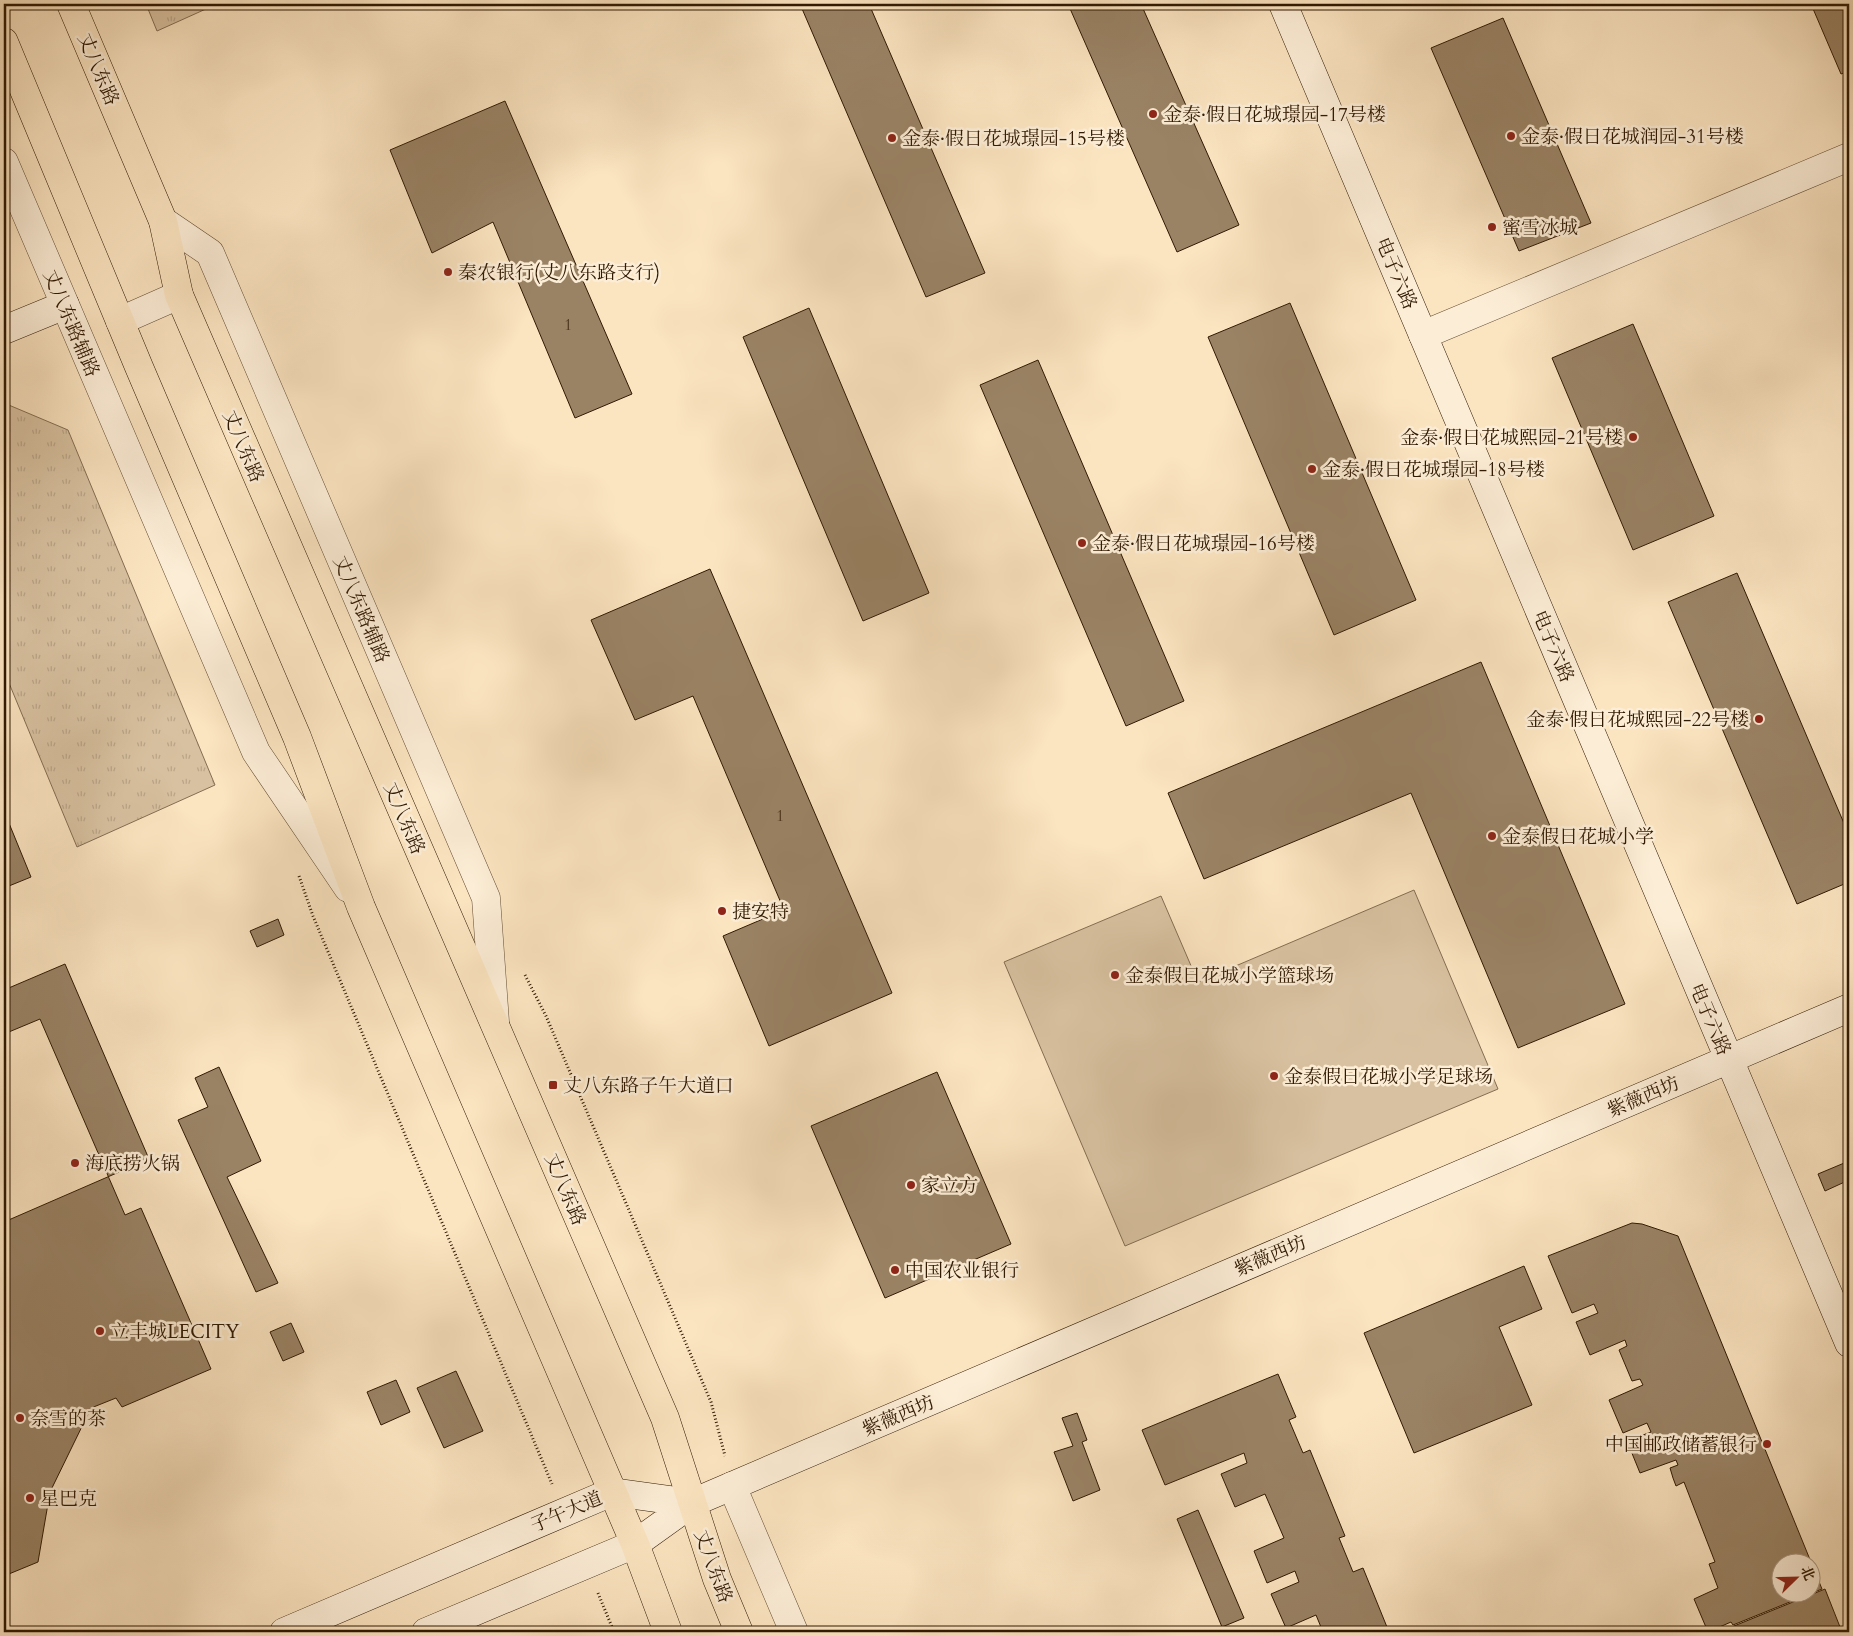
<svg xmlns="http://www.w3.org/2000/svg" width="1853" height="1636" font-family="Cardo,'Noto Serif SC',serif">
<defs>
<pattern id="park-tufts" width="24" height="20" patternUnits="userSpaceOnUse" patternTransform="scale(1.25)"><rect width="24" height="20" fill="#d8c1a0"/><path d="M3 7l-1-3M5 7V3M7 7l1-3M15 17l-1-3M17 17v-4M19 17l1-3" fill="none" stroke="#baa588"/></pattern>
</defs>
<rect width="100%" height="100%" fill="#fbe4c0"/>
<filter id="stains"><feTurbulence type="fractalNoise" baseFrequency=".004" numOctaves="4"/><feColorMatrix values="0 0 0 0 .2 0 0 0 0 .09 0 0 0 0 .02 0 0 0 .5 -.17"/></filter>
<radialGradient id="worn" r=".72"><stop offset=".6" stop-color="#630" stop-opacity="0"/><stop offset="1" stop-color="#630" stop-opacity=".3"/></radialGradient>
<path fill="url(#park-tufts)" stroke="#846d51" d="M146 4H217L157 31Z
M4 403 68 430 215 785 77 847 4 671Z"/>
<path fill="#d8c1a0" stroke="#846d51" d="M1414 890 1498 1089 1125 1246 1004 962 1161 896 1198 982Z"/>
<path fill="#9a8365" stroke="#301902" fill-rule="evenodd" d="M800 4H869L985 273 926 297Z
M1068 4H1141L1239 225 1177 252Z
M1811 4H1849V71L1841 74Z
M1503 18 1591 223 1519 251 1431 48Z
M505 101 632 394 575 418 493 222 432 253 390 150Z
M1290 303 1416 600 1334 635 1208 337Z
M809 308 929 593 863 621 743 337Z
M1633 324 1714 516 1633 550 1552 358Z
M1038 360 1184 701 1126 726 980 385Z
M710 569 892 993 769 1046 723 936 784 910 693 696 635 720 591 620Z
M1737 573 1849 835V882L1797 904 1668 602Z
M1481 662 1625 1004 1518 1048 1411 793 1204 879 1168 793Z
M4 811 31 877 4 888Z
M278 919 284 935 257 947 250 931Z
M65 964 149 1159 4 1222V990Z
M40 1019 125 1215 141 1208 211 1369 122 1407 116 1398 91 1408 50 1492 38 1562 4 1576V1034Z
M219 1067 261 1161 227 1177 278 1283 256 1292 178 1120 208 1107 195 1078Z
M937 1072 1011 1244 885 1298 811 1126Z
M1849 1161V1180L1825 1191 1818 1174Z
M1632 1223 1642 1224 1678 1236 1822 1589 1733 1625 1731 1622 1708 1632 1694 1599 1718 1588 1709 1564 1715 1562 1684 1482 1676 1486 1673 1478 1670 1468 1678 1465 1676 1460 1640 1473 1627 1441 1651 1432 1647 1423 1623 1433 1609 1400 1643 1385 1640 1379 1632 1381 1619 1350 1627 1346 1625 1340 1590 1355 1576 1322 1598 1313 1594 1304 1572 1313 1548 1256ZM1780 1564H1810V1594H1780Z
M1524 1266 1542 1309 1499 1327 1532 1405 1414 1453 1364 1333Z
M291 1323 304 1352 283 1361 270 1332Z
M456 1371 483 1431 444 1448 417 1388Z
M1278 1374 1296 1417 1289 1420 1303 1453 1310 1450 1345 1536 1339 1538 1353 1572 1363 1568 1389 1632H1323L1316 1615 1286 1628 1271 1594 1299 1582 1295 1571 1267 1583 1254 1551 1284 1538 1265 1494 1235 1507 1221 1474 1247 1463 1244 1453 1165 1485 1142 1430Z
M396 1380 410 1412 381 1425 367 1392Z
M1077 1413 1087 1440 1082 1442 1100 1490 1073 1501 1054 1452 1073 1446 1062 1418Z
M1198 1510 1244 1618 1222 1627 1177 1519Z
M1825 1589 1842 1632H1728L1735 1629 1734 1626Z"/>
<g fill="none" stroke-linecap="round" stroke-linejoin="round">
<defs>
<path id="street" d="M4 162 256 752 348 888
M163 221 210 253 486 898 495 1022
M120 321 179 295
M1423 335 1849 157
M732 1486 794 1632"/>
<path id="secondary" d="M1283 4 1849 1343
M4 330 65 305
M284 1632 612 1492 692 1503
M426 1632 635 1544 692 1503 1849 1008"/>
<path id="primary" d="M71 4 163 221 179 295 665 1418 717 1579 739 1632
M4 42 139 367 297 737 361 907 635 1544 668 1632"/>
</defs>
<use href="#street" stroke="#634c32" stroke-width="29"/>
<use href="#secondary" stroke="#301902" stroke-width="29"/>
<use href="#primary" stroke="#301902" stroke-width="29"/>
<path stroke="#301902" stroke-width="3" stroke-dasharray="1 2.5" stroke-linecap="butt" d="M299 876 313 916 552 1484
M525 975 546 1016 711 1402 725 1456
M598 1593 614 1632"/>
<use href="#street" stroke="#fcedd6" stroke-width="28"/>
<use href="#secondary" stroke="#fcedd6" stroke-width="28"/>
<use href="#primary" stroke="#fbe4c0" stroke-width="28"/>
</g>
<g fill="#8f2418" stroke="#fcedd6" stroke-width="2">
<circle cx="1153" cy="114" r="5"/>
<circle cx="1511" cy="136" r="5"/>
<circle cx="892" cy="138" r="5"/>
<circle cx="1492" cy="227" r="5"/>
<circle cx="448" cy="272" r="5"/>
<circle cx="1633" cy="437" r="5"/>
<circle cx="1312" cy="469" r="5"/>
<circle cx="1082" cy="543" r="5"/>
<circle cx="1759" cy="719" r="5"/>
<circle cx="1492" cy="836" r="5"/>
<circle cx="722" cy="911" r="5"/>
<circle cx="1115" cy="975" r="5"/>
<circle cx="1274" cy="1076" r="5"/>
<rect x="548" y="1080" width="10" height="10" rx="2.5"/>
<circle cx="75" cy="1163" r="5"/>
<circle cx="911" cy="1185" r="5"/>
<circle cx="895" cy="1270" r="5"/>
<circle cx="100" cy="1331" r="5"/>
<circle cx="20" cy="1418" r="5"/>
<circle cx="1767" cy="1444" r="5"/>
<circle cx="30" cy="1498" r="5"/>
</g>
<g text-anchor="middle" stroke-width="5" stroke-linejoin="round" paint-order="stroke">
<g font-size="16" fill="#4a341b">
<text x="568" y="330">1</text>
<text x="780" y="821">1</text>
</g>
<g font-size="19" fill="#301902" stroke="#fcedd6">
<text transform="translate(99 69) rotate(67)" y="7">丈八东路</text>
<text transform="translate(1397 273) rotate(67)" y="7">电子六路</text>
<text transform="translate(72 323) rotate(67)" y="7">丈八东路辅路</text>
<text transform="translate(244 446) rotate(67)" y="7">丈八东路</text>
<text transform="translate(362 609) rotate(67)" y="7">丈八东路辅路</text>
<text transform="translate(1554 646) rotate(67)" y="7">电子六路</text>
<text transform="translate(405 818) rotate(67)" y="7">丈八东路</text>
<text transform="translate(1711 1019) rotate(67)" y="7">电子六路</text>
<text transform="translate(1643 1096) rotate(-23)" y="7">紫薇西坊</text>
<text transform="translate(566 1189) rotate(67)" y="7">丈八东路</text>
<text transform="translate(1270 1255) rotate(-23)" y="7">紫薇西坊</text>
<text transform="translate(898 1415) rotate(-23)" y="7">紫薇西坊</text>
<text transform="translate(566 1511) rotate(-23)" y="7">子午大道</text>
<text transform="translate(714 1566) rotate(70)" y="7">丈八东路</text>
</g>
<g font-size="19" fill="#301902" stroke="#fcedd6" text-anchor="start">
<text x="1163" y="121">金泰·假日花城璟园-17号楼</text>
<text x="1521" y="143">金泰·假日花城润园-31号楼</text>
<text x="902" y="145">金泰·假日花城璟园-15号楼</text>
<text x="1502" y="234">蜜雪冰城</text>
<text x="458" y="279">秦农银行(丈八东路支行)</text>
<text x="1623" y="444" text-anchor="end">金泰·假日花城熙园-21号楼</text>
<text x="1322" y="476">金泰·假日花城璟园-18号楼</text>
<text x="1092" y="550">金泰·假日花城璟园-16号楼</text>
<text x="1749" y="726" text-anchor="end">金泰·假日花城熙园-22号楼</text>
<text x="1502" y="843">金泰假日花城小学</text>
<text x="732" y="918">捷安特</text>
<text x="1125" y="982">金泰假日花城小学篮球场</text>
<text x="1284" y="1083">金泰假日花城小学足球场</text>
<text x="563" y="1092">丈八东路子午大道口</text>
<text x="85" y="1170">海底捞火锅</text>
<text x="921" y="1192">家立方</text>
<text x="905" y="1277">中国农业银行</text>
<text x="110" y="1338">立丰城LECITY</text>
<text x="30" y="1425">奈雪的茶</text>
<text x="1757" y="1451" text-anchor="end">中国邮政储蓄银行</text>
<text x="40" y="1505">星巴克</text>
</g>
</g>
<rect width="1853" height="1636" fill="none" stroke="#fbe4c0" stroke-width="20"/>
<rect x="5" y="5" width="1843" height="1626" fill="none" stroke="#301902" stroke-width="2.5"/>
<rect x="10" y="10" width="1833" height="1616" fill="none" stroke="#301902"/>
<g transform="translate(1796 1578) rotate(67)"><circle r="24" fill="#fcedd6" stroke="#aa9881"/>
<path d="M0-4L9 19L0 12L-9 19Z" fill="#8f2418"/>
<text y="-8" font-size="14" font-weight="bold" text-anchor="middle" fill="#301902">北</text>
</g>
<rect width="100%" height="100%" filter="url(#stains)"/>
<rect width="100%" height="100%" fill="url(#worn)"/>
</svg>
